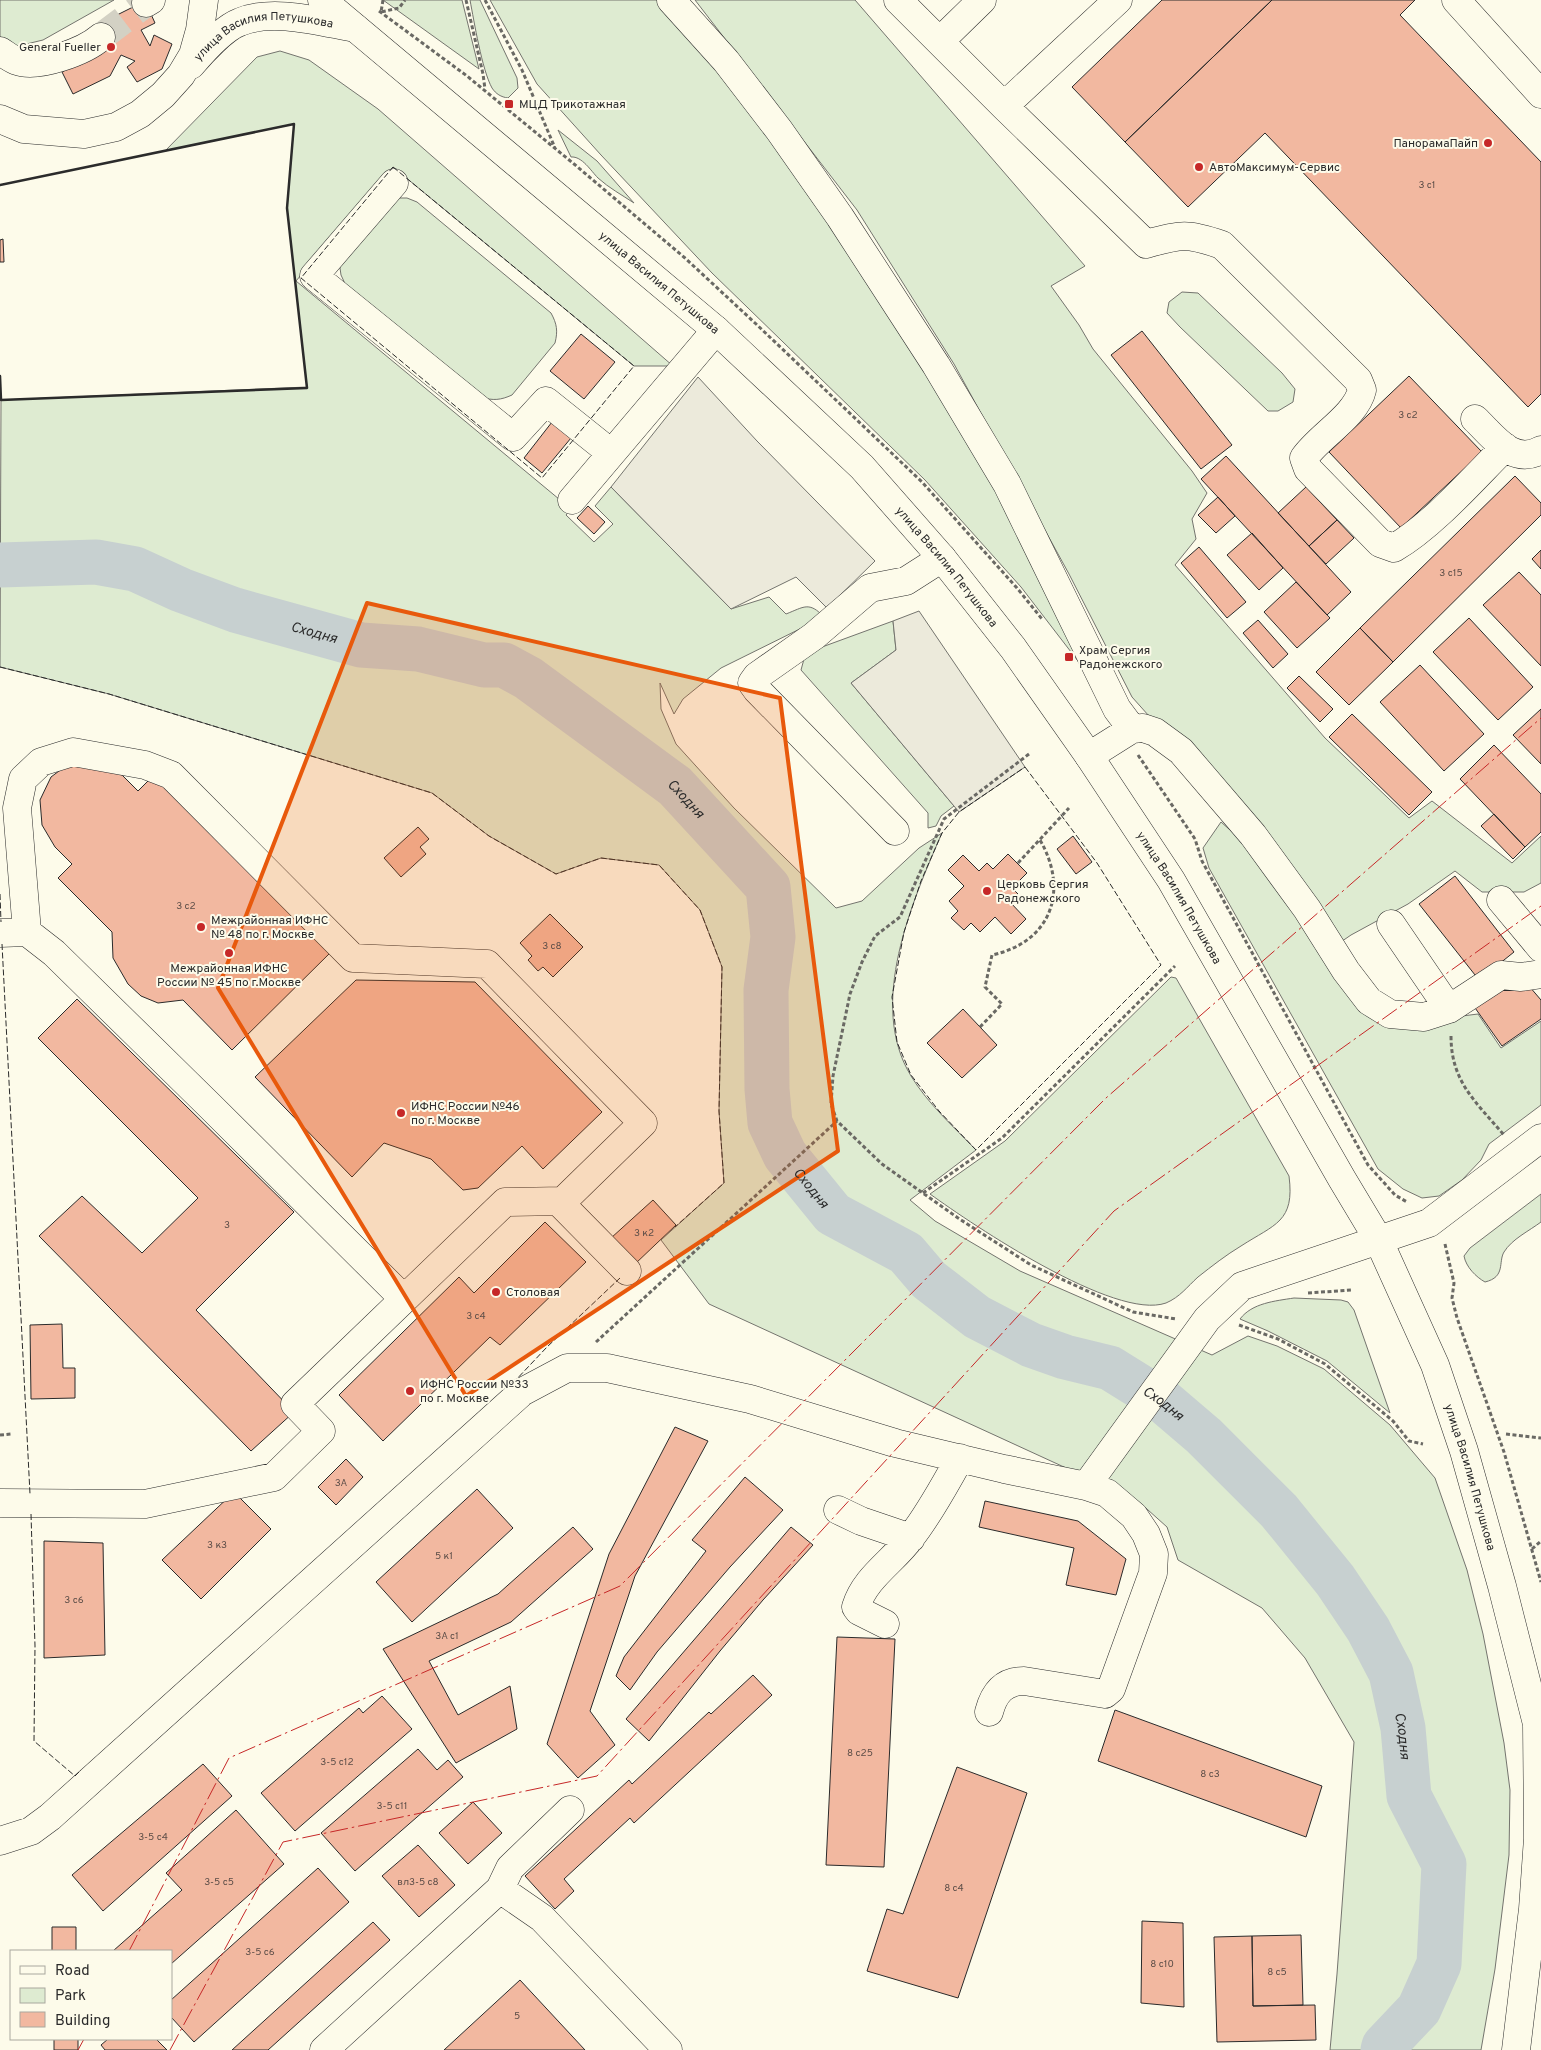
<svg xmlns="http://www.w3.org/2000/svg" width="1541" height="2050" viewBox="0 0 1541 2050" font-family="Overpass,sans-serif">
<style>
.green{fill:#deebd1;stroke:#74746e}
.parking{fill:#eceadb;stroke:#74746e}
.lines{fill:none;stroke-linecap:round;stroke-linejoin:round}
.river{stroke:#c7d0d0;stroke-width:45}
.building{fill:#f2b8a0;stroke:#2b2b2b}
.minor-tunnel{stroke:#d3d1c4;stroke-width:28;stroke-dasharray:28 14;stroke-linecap:butt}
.minor-casing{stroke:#2b2b2b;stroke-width:29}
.major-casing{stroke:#2b2b2b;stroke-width:29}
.path{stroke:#6a6964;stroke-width:3;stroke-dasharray:4 2.5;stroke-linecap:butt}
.minor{stroke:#fdfbea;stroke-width:28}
.major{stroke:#fdfbea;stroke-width:28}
.fence{stroke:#2b2b2b;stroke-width:1;stroke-dasharray:6 2.5;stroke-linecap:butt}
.wall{stroke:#2b2b2b;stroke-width:2.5}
.power{stroke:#c62828;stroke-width:1;stroke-dasharray:18 4 2.5 4;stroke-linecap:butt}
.marked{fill:#e8590c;fill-opacity:0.2;stroke:#e8590c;stroke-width:4;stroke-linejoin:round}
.poi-dot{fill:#c62828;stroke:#fdfbea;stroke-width:2}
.labels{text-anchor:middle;stroke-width:4;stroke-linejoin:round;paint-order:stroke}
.number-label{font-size:10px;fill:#5d4e48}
.street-label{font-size:12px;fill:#2b2b2b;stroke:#fdfbea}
.poi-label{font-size:12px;fill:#2b2b2b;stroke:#fdfbea;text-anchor:start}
.water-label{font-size:14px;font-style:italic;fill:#2b2b2b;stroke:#fdfbea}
</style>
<rect width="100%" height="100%" fill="#fdfbea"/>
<path class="green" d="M0,0H114L43,40L14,47L0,40Z
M383,0H462L479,69Z
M470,0H480L517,78L518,88L508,98C501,97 496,94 492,88C482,70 474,21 470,0Z
M490,0H659L748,107L928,364L1108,700L1021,587L925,480L712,273L601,155L537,84Z
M695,0H855L1085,266L1051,286L1079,325L1093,349L1192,471L1207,493L1192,519L1196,539L1175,565L1325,738L1409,818L1432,801L1512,863L1541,836V883L1524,892H1482L1455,871L1408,904L1351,935L1332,948L1366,1008L1462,1016L1478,1014L1501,1048L1541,1021V1105L1489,1144L1481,1160L1462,1180L1439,1196L1422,1198L1403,1189L1378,1169L1209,868L1203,848L1221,822L1238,837L1149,716L1132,697L1069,574L954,364L857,210Z
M280,51L309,60L378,109L673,366H634L393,167L296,281L571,509L566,515L594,542L613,524L595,506L611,487L731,609L769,597L786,614C804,607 809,601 824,617L721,668L683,699L674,714L660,683L661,709L676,744L734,808L836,908L862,901L919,848L942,833C912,902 867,1004 911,1076C928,1104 954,1127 976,1150L910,1200L935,1221L1020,1271L1212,1355L1248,1336L1277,1346L1324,1369L1390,1425L1435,1478L1467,1570L1483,1634L1504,1743L1510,1790L1509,1855L1495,1969L1481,2050H1330L1337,1974L1354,1742L1305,1658L1262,1608L1178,1560L1167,1527L1138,1501L709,1304L661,1240L724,1183L719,1111L722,967L700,910L659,865L601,858L556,874L489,836L432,793L109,694L0,667L1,400L307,387L287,208L294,124L165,151L257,57Z
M558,130L597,161L634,203C622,195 609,188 598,178C591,171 582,156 571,157Z
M393,198H407L417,202L551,313C557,324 558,331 555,343L512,395C501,400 493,401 481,397L347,288L341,275L339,261Z
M1182,292L1198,293L1282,373L1295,389L1293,402L1278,411H1268L1180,327L1167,313L1169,302Z
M893,621L896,650L851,683L954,806L941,816L936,826L928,828V813L801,670L804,659L822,647Z
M1171,977L1176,978L1289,1176C1295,1222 1275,1224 1241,1246C1226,1255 1212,1266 1198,1277C1187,1287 1180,1297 1166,1303C1115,1321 973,1225 930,1194L1005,1141Z
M1541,1194V1222C1529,1231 1512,1239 1504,1252C1498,1262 1506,1277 1485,1282C1476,1277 1466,1267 1464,1256L1470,1248Z
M1294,1298L1341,1300L1348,1302L1354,1310L1390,1413L1327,1361L1268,1331L1240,1319C1252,1303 1275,1301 1294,1298Z"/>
<path class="parking" d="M698,377L757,441L875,561L827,608L796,577L731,609L611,487Z
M919,611L1025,767L959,812L851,683L896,650L893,621Z"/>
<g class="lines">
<path class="river" id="s1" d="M0,565L96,562L135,569L181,590L235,610L361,645L418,649L484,665H504L528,678L675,786L768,887L773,937L766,990L767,1089L770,1123L785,1155L833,1214L906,1253L929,1280L977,1317L1031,1345L1065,1357L1110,1368L1163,1401L1204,1436L1279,1511L1335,1580L1368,1629L1391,1673L1403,1728L1409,1796L1444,1864L1439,1964L1419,2009L1384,2046L1383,2050"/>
</g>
<path class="building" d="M1162,0H1272L1125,142L1072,87Z
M1272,0H1415L1400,15L1541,162V394L1528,407L1265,133L1188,207L1125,142Z
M145,1L155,23L141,30L150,46L154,35L172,44L162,69L137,82L127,67L135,61L121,55L110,76L73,94L62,72L92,56L111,18Z
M3,239L4,262H0V240Z
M1142,331L1232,445L1201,469L1111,355Z
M581,334L615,362L584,399L550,371Z
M1409,376L1482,452L1401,528L1329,452Z
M552,422L571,438L542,473L524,458Z
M1226,456L1351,592L1327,615L1201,479Z
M1515,476L1541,503V515L1393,662L1360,628Z
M1306,487L1337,520L1309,546L1278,513Z
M1218,497L1235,516L1216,533L1198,515Z
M588,506L605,522L594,534L577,518Z
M1337,520L1354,538L1326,564L1309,546Z
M1252,533L1283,568L1259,590L1227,555Z
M1199,547L1246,602L1227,618L1181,563Z
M1541,550V569L1532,559Z
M1519,572L1541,595V666L1483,605Z
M1296,582L1330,618L1297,648L1264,612Z
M1469,618L1533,687L1498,720L1433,652Z
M1258,620L1288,654L1273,668L1243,633Z
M1360,628L1393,662L1349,705L1316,672Z
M1420,665L1484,734L1444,771L1380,702Z
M1299,676L1333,709L1320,722L1287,688Z
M1541,709V764L1513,735Z
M1352,714L1432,792L1409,815L1329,737Z
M1494,745L1541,794V832L1525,847L1460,779Z
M97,761L122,775L138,791L153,776L333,950L232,1050L183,1000L158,1003L141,996L128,984L113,958L112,932L58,878L72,864L55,847L42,825L40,800L51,777L71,762Z
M1494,814L1525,847L1513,859L1481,826Z
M418,827L429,839L420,847L426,854L401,877L384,858Z
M1073,836L1092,862L1076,874L1057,849Z
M1008,854L1027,873L1012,888L1018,894L1010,902L1026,919L1011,934L995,917L980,932L971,923L964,930L951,918L958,911L949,901L964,886L948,870L963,855L979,871L987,863L993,869Z
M1455,876L1514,952L1479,980L1419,904Z
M550,914L583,947L553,977L543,967L538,971L528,960L532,956L520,943Z
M356,980L475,982L602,1112L543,1169L522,1146L478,1188L463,1190L431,1159L384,1143L352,1177L255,1077Z
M1529,986L1541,1000V1019L1502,1046L1473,1005L1502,990H1517Z
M77,999L294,1212L196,1310L294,1412L251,1451L39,1236L82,1196L142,1253L198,1198L38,1038Z
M963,1009L997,1045L962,1078L927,1043Z
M653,1200L676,1225L635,1264L611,1238Z
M545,1222L586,1262L500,1345L490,1337L383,1441L339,1395L459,1277L474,1293Z
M62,1324L63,1368H75V1398L31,1399L30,1325Z
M675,1427L708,1441L635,1576L590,1711L615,1745L578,1778L547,1744L609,1554Z
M346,1459L363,1477L336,1505L318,1487Z
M745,1477L783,1510L730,1567L657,1652L630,1690L616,1676L624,1657L706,1551L692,1540Z
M477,1489L513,1528L412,1622L376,1582Z
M234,1492L271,1529L201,1599L162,1560Z
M985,1501L1078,1521L1126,1559L1116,1595L1066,1585L1074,1548L979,1527Z
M573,1527L593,1549L511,1622L429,1661L458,1715L510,1686L517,1729L456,1763L383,1649L498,1594Z
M791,1527L813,1545L763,1600L720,1651L649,1741L626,1719Z
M44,1541L103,1543L105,1655L44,1658Z
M837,1637L895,1639L884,1867L826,1865Z
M753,1675L772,1695L634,1823L630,1818L564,1879L574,1891L555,1909L525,1876L629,1780L632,1784L709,1712L711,1714Z
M382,1696L412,1729L295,1831L261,1793L359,1708L363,1713Z
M1115,1710L1322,1786L1306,1837L1098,1761Z
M418,1749L437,1770L448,1760L463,1777L355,1871L321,1833Z
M203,1764L232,1796L103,1911L72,1875Z
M957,1767L1027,1793L958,1998L867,1971L887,1909L903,1914Z
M473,1802L502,1833L468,1864L439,1833Z
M236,1810L284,1864L171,1964V1951H113L182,1890L166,1873Z
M418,1845L455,1885L419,1917L382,1876Z
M318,1868L349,1902L194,2042L171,2017V2000Z
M1142,1921L1183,1923L1184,2007L1141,2003Z
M373,1922L390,1940L268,2050H232Z
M52,1927H76V1951H52Z
M1301,1935L1303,2005L1253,2006L1252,1936Z
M1252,1936L1253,2006L1315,2005L1316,2040L1217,2042L1214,1937Z
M520,1980L585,2050H444Z
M54,2039H78V2050H54Z
M108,2039H156L167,2050H105L101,2045Z"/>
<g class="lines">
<path class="minor-tunnel" d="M101,37L146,3"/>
<g class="minor-casing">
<path id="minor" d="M671,0L726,61L779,130L840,217L936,365L1007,484L1117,709L1132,729L1089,756
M898,0L1004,106L1146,244C1181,234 1188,233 1222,245L1358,380L1362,390C1356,416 1319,436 1304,458L1308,469L1380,543L1394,548C1432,526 1473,479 1505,447
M1456,0L1541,94
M146,3L151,0
M940,41L982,0
M0,51C5,54 11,59 17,61C38,69 85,51 101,37
M1004,106L1118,0
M394,183L314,276L513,437L546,401L611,453
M1475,419C1494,437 1513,466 1541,450
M572,500L716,330
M1132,729L1143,728L1155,732L1181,751L1253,835L1307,909L1346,971L1369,1001L1390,1014L1424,1017L1449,1009L1501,975L1521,977L1541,974
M895,831L757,690L752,683L757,676L814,636L870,588L906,581L942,558
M1501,900L1541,948
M1391,924L1449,1009
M0,933L27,932L54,953L210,1106L404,1299
M558,1201L627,1271
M0,1503L145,1504L274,1477L321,1431L295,1404L505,1202L563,1201L643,1123L487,964L353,958L171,775L145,765L73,752L41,762L23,779L17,808L27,932
M838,1510L861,1521L911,1538
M885,1624L859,1611L856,1607C865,1577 894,1561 911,1537C930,1513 945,1484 960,1458
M989,1712C994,1693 1004,1681 1024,1681L1105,1694L1111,1689L1153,1573L1154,1554L1146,1534L1134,1516L1107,1493L1086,1486
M0,1841L31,1831L50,1817L522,1392L567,1368H607L750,1399L895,1443L1004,1469L1086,1486L1207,1319L1242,1286L1429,1223L1541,1138
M500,1889L542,1918L668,2050
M324,2050L500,1889L510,1868L570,1810"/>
</g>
<g class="major-casing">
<g id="major">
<path id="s2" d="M322,0L716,330L862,467L942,558L1013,648L1089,756L1171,880L1342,1179L1378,1239L1435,1365L1464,1451L1502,1586L1537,1724L1538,1838L1533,1909L1516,2050"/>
<path id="s3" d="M191,65C202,52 224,28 240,22C273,8 321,22 355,28"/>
<path d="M0,119L24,129L84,134L116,127L140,114L163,95L181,75L193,55L200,30L204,0"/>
</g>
</g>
<path class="path" d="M383,0L381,12L399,8L405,0
M466,0L483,74L485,89
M485,0L522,70L555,148
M379,11L467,76L574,164L685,258L755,323L922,482L1017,588L1042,619
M1029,754L944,819L900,917L875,936L862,962L850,994L833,1076L831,1104L837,1121L882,1164L958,1218L1031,1265L1133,1312L1176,1319
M1138,755L1195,839L1202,861L1368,1165L1395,1195L1407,1202
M1018,863L1069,808
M980,1027L1002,1004L985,987L992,955C1052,942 1069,890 1040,840
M1451,1036C1451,1082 1476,1102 1504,1135
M923,1193L1002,1138L1175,966
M1445,1244L1454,1283L1452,1298L1457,1318L1504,1452L1541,1582
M1308,1293L1352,1290
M1239,1325L1278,1339L1325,1364L1393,1421L1409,1441L1423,1444
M596,1342L837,1121
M1506,1434L1541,1438
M0,1435L11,1434
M1532,1549L1541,1541"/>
<use href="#minor" class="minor"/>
<use href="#major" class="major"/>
<path class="fence" d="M393,167L634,366L542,478L301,278Z
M0,667L109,694L432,793L489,836L556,874L601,858L659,865L700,910L722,967L719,1111L724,1183L675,1227
M1025,767L1097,863L1161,965L976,1150L939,1111L911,1075L897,1042L892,997L904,932L921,881L942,833L959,812Z
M0,894L1,922
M2,944L30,1494
M513,1383L547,1347L620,1278
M31,1514L35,1646L34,1741L75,1776L81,1770"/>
<path class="wall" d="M0,185L294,124L287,208L307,388L1,400L0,376"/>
<path class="power" d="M129,1951L229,1758L620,1586L1106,1098L1541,718
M78,2050L84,2039
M170,2050L283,1842L597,1776L1114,1211L1541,906"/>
</g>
<path class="marked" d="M367,603L780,698L838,1151L466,1396L218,988Z"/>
<g class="poi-dot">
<circle cx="111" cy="47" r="5"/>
<rect x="504" y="99" width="10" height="10" rx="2.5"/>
<circle cx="1488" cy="143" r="5"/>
<circle cx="1199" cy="167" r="5"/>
<rect x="1064" y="652" width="10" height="10" rx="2.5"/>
<circle cx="987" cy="891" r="5"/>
<circle cx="201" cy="927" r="5"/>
<circle cx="229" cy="953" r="5"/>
<circle cx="401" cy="1113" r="5"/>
<circle cx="496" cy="1292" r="5"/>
<circle cx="410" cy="1391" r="5"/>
</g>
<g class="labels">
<g class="number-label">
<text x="1427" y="188">3 с1</text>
<text x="1408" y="418">3 с2</text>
<text x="1451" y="576">3 с15</text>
<text x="186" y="909">3 с2</text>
<text x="552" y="949">3 с8</text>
<text x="227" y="1228">3</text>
<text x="644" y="1236">3 к2</text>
<text x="476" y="1319">3 с4</text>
<text x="341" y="1486">3А</text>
<text x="217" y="1548">3 к3</text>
<text x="444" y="1559">5 к1</text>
<text x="74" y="1603">3 с6</text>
<text x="447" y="1639">3A c1</text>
<text x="860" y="1756">8 с25</text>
<text x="337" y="1765">3-5 с12</text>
<text x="1210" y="1777">8 с3</text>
<text x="392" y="1809">3-5 с11</text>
<text x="153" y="1840">3-5 с4</text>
<text x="219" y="1885">3-5 с5</text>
<text x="418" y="1885">вл3-5 с8</text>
<text x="954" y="1891">8 с4</text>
<text x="260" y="1955">3-5 с6</text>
<text x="1162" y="1967">8 с10</text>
<text x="1277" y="1975">8 с5</text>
<text x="517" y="2019">5</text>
</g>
<g class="street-label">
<text dy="4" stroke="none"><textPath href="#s3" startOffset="84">улица Василия Петушкова</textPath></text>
<text dy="4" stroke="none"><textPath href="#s2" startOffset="440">улица Василия Петушкова</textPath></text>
<text dy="4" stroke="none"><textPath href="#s2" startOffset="845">улица Василия Петушкова</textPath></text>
<text dy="4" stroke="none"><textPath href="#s2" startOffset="1250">улица Василия Петушкова</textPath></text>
<text dy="4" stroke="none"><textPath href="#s2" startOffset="1901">улица Василия Петушкова</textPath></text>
</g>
<g class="poi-label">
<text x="101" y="51" text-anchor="end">General Fueller</text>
<text x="519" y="108">МЦД Трикотажная</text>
<text x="1478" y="147" text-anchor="end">ПанорамаПайп</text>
<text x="1209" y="171">АвтоМаксимум-Сервиc</text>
<text x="1079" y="654">Храм Сергия<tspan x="1079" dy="14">Радонежского</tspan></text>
<text x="997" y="888">Церковь Сергия<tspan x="997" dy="14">Радонежского</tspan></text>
<text x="211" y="924">Межрайонная ИФНС<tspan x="211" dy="14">№ 48 по г. Москве</tspan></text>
<text x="229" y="972" text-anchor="middle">Межрайонная ИФНС<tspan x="229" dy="14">России № 45 по г.Москве</tspan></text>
<text x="411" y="1110">ИФНС России №46<tspan x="411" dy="14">по г. Москве</tspan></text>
<text x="506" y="1296">Столовая</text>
<text x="420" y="1388">ИФНС России №33<tspan x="420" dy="14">по г. Москве</tspan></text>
</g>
<g class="water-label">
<text dy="5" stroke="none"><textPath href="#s1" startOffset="326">Сходня</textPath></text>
<text dy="5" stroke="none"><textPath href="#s1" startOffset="746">Сходня</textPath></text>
<text dy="5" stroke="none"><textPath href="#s1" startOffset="1181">Сходня</textPath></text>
<text dy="5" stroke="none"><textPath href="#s1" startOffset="1601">Сходня</textPath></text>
<text dy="5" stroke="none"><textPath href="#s1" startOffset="2021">Сходня</textPath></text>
</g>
</g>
<rect x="10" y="1950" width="162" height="90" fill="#fdfbea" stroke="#a9a89e"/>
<rect x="20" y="1966" width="25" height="8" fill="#fdfbea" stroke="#a9a89e"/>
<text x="55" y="1975" font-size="15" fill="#2b2b2b">Road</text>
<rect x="20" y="1988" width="25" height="15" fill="#deebd1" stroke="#a9a89e"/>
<text x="55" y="2000" font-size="15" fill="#2b2b2b">Park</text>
<rect x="20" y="2012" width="25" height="15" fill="#f2b8a0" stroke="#a9a89e"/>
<text x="55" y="2025" font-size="15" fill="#2b2b2b">Building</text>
</svg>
